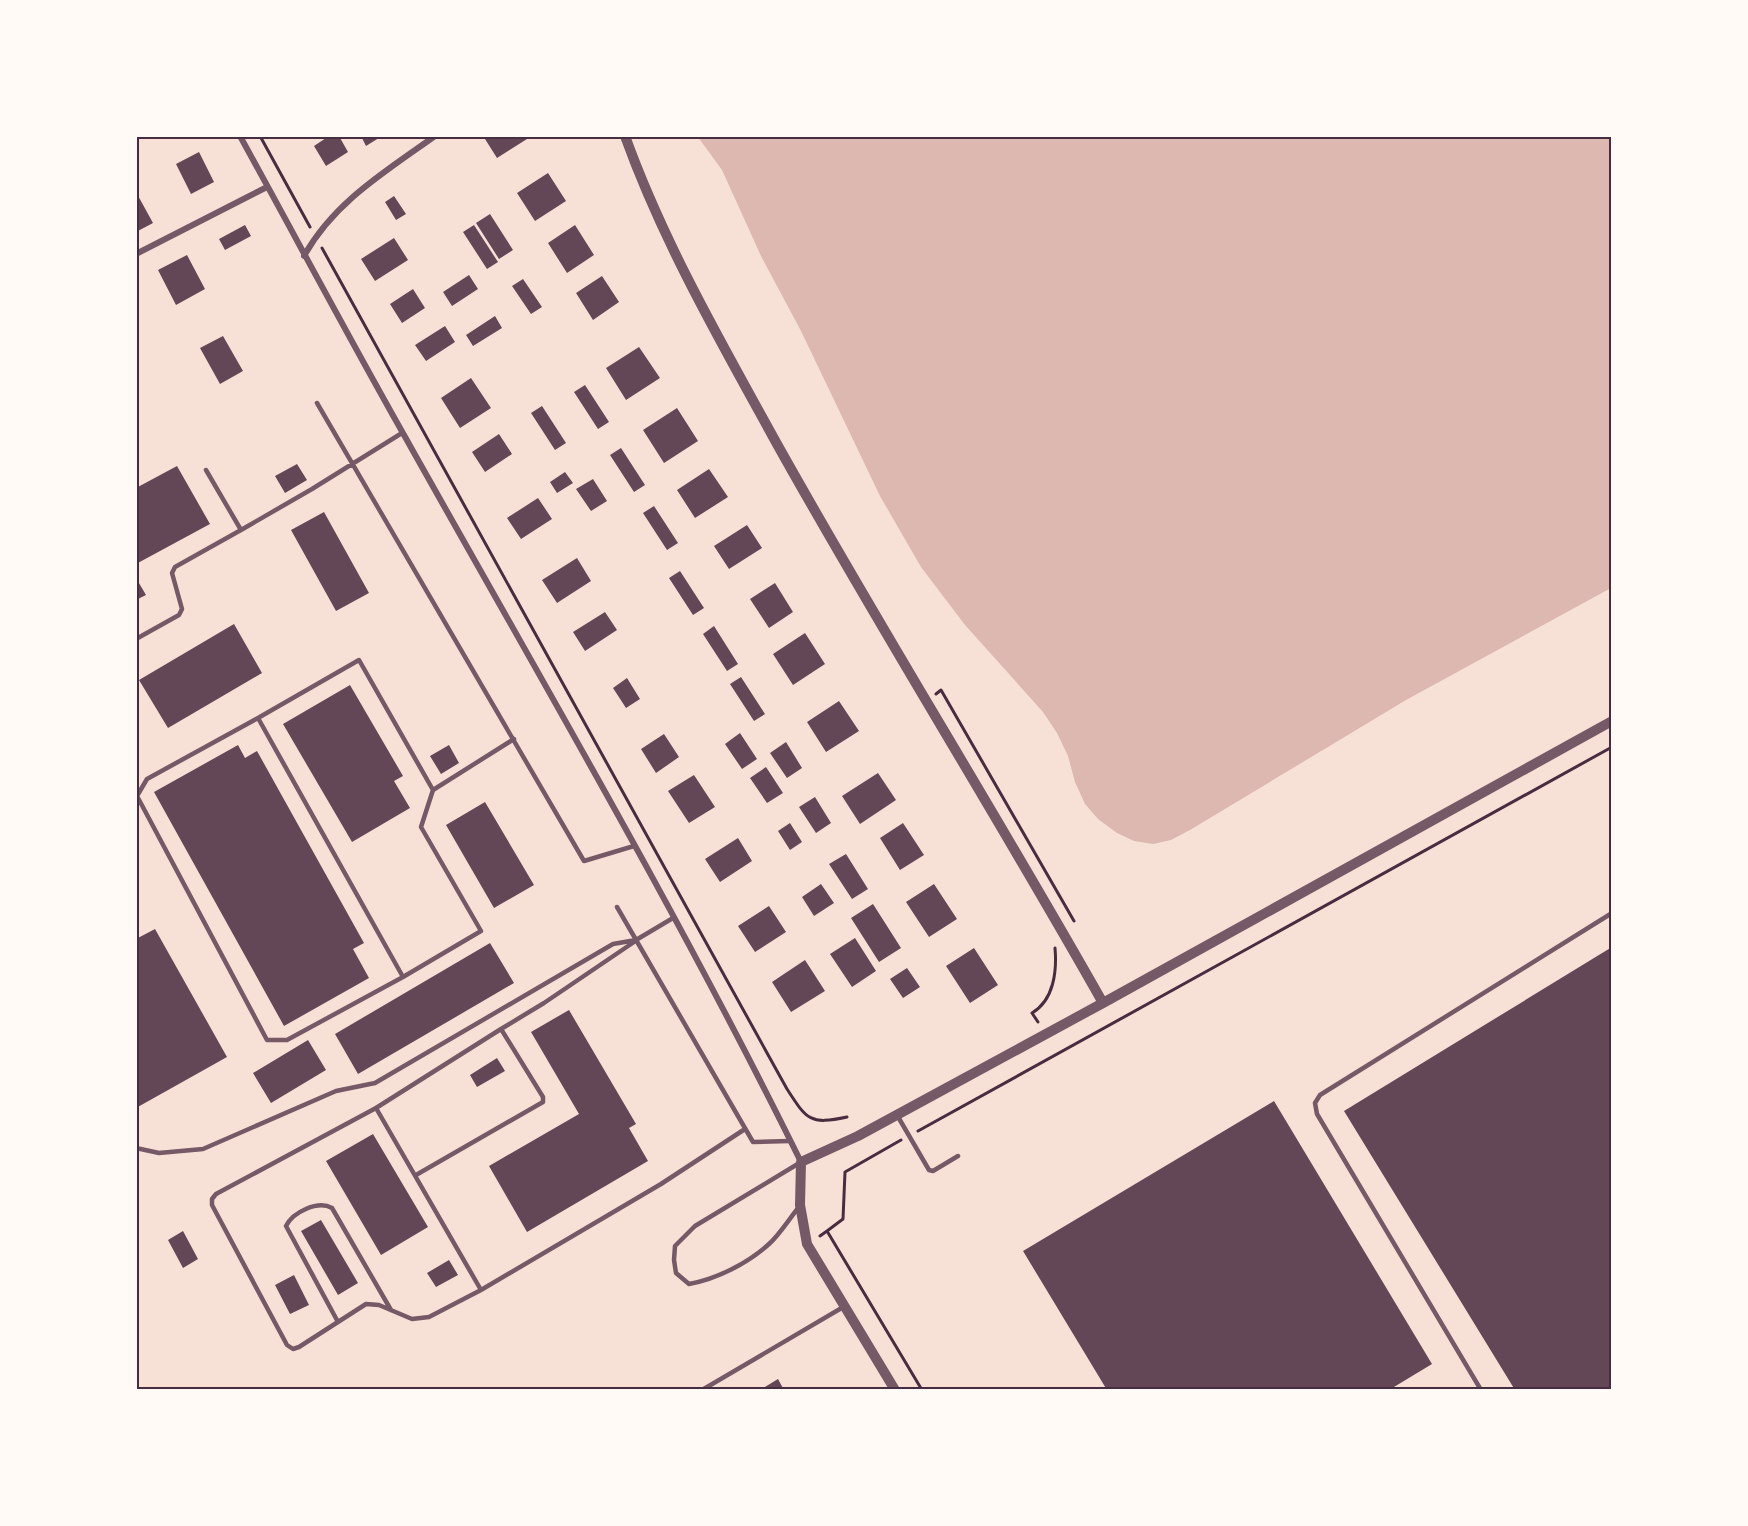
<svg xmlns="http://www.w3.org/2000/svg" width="1748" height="1526" viewBox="0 0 1748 1526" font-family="Ubuntu,sans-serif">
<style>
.water{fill:#dcb8b0}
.building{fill:#644757}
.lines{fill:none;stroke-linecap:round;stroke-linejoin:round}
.path{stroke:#4a2c40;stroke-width:3}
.service{stroke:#755966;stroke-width:4.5}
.minor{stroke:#755966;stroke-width:6}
.tertiary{stroke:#755966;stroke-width:10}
.neatline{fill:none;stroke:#4a2c40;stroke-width:2}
</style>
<rect width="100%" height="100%" fill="#f7e1d7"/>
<path class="water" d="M698,137H1611V588L1406,700L1190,830L1171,840L1153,844L1134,841L1117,833L1098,819L1085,804L1075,782L1068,756L1057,733L1043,712L965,625L921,567L880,496L801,331L761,256L722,170Z"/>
<path class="building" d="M329,136H339L348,152L326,166L314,146Z
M361,136H382L366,146Z
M489,136H526L527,139L497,158L485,139Z
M199,152L214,182L191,194L176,164Z
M548,173L566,201L535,221L517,193Z
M136,192L153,223L136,232Z
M394,196L406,214L396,220L385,202Z
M490,214L513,250L499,259L476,223Z
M245,225L251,236L225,250L219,239Z
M474,225L498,262L487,269L463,232Z
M575,225L594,255L567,273L548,243Z
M394,238L408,260L375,281L361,259Z
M187,255L205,289L176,305L158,270Z
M469,275L478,289L452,306L443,292Z
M602,276L619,302L593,320L576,293Z
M523,279L542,307L531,314L512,286Z
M413,289L425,308L402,323L390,304Z
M495,316L502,328L473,346L466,335Z
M445,326L455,342L426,361L415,345Z
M223,336L243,371L220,384L200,348Z
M639,347L660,378L626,400L606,368Z
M471,378L491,408L460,428L441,398Z
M585,385L609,422L598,429L574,392Z
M542,406L566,443L555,450L531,413Z
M677,408L698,441L664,463L643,430Z
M499,434L512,454L485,472L472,452Z
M621,448L645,485L634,492L610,455Z
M297,464L307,480L285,493L275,476Z
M177,466L210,524L136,564V488Z
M709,469L728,497L695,518L677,490Z
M565,472L573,483L557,493L550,482Z
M593,479L607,501L591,511L576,489Z
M538,498L552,519L521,539L507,518Z
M654,506L678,543L667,550L643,513Z
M324,512L369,593L336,611L291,530Z
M747,525L762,548L729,569L714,546Z
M577,558L591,581L557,603L542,580Z
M680,571L704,608L693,615L669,578Z
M136,578L146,595L136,600Z
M775,583L793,612L769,628L750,599Z
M605,612L617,630L585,651L573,632Z
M234,624L262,673L168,728L139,680Z
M714,626L738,664L727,671L703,634Z
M805,633L825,664L793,685L773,654Z
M741,677L765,714L754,721L730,684Z
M627,678L640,699L626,708L613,688Z
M350,685L403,776L394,781L410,808L352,842L283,724Z
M839,701L859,731L826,752L807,722Z
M740,733L757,759L742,769L725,744Z
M664,734L679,757L656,773L641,749Z
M786,742L802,768L787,778L770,753Z
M238,745L245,758L257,751L364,943L353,949L369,978L284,1026L154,792Z
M449,745L459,763L441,774L430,756Z
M766,767L783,793L767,803L750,778Z
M878,773L896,800L860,824L842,796Z
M694,775L715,807L689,823L668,791Z
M815,797L831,823L816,833L799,807Z
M485,802L534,885L494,908L446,825Z
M790,823L802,842L790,850L778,831Z
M903,823L924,855L900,870L880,838Z
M738,838L752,861L720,882L705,859Z
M846,854L868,889L852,899L829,864Z
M821,884L834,903L814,916L802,897Z
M934,884L957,919L929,937L906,902Z
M873,904L901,948L879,962L851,918Z
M769,906L786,932L755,952L738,926Z
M155,929L227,1057L136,1108V939Z
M855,938L876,971L852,987L830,954Z
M490,943L514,983L358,1074L335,1034Z
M1612,947V1390H1515L1344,1111Z
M974,948L998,985L970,1003L946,966Z
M805,960L825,991L791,1012L772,982Z
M907,968L920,987L903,998L890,979Z
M569,1010L636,1124L629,1128L648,1161L527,1232L489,1166L579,1114L531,1032Z
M308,1040L326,1070L271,1103L253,1073Z
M497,1058L505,1071L477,1087L470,1075Z
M1274,1101L1432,1364L1389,1390H1107L1023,1251Z
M373,1134L428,1227L381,1255L326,1161Z
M321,1220L358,1283L338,1295L301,1231Z
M183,1231L198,1259L183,1268L168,1240Z
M449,1260L458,1275L436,1287L427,1273Z
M294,1275L309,1305L290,1314L275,1285Z
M778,1379L784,1390H760Z"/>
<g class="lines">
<path class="path" d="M260,136L310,227
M322,248L787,1089C807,1120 810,1125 847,1117
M936,694L941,690L1074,921
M1038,1022L1032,1013C1054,1000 1057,971 1055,948
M918,1131L1612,747
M827,1231L843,1219L845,1172L901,1140
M820,1236L827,1231L922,1390"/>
<path class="service" d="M317,403L584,861L634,846
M206,470L241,530L312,489L402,433
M136,639L179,615L182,609L172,573L175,567L241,530
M258,718L147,779L137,796L267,1040H287L403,977
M433,790L421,827L481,931L403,977L258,718L359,660L433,790L514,739
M617,907L753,1142L790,1141
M501,1029L376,1108L216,1194L212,1199V1205L287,1345L293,1349L299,1347L366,1304L379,1305L412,1319L429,1317L481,1290L661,1184L745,1129
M376,1108L481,1290
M897,1115L929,1170L933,1171L958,1156
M136,1148L159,1153L203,1149L336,1091L375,1083L613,944L636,940L673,918
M416,1175L543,1102V1097L501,1029L544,1003L634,942
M799,1207C789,1219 780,1234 769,1244C748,1263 717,1279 689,1284L676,1273L674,1260L675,1246L695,1226L801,1162
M338,1322L286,1226C293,1212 318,1200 332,1208L391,1310
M702,1390L845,1306
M1481,1390L1317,1114L1315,1103L1320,1095L1612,913"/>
<path class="minor" d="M240,136C295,236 348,336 404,435C539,676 679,914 801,1162
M136,254L267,187
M304,256C334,202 386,171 435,136"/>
<path class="tertiary" d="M625,136C664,244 722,344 777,444C882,632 997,815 1103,1003
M895,1390L807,1244L800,1205L801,1162L858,1136L1103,1003L1612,721"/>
</g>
<rect width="1748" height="1526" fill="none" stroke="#fffaf5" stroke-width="276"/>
<rect x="138" y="138" width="1472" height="1250" class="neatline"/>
</svg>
